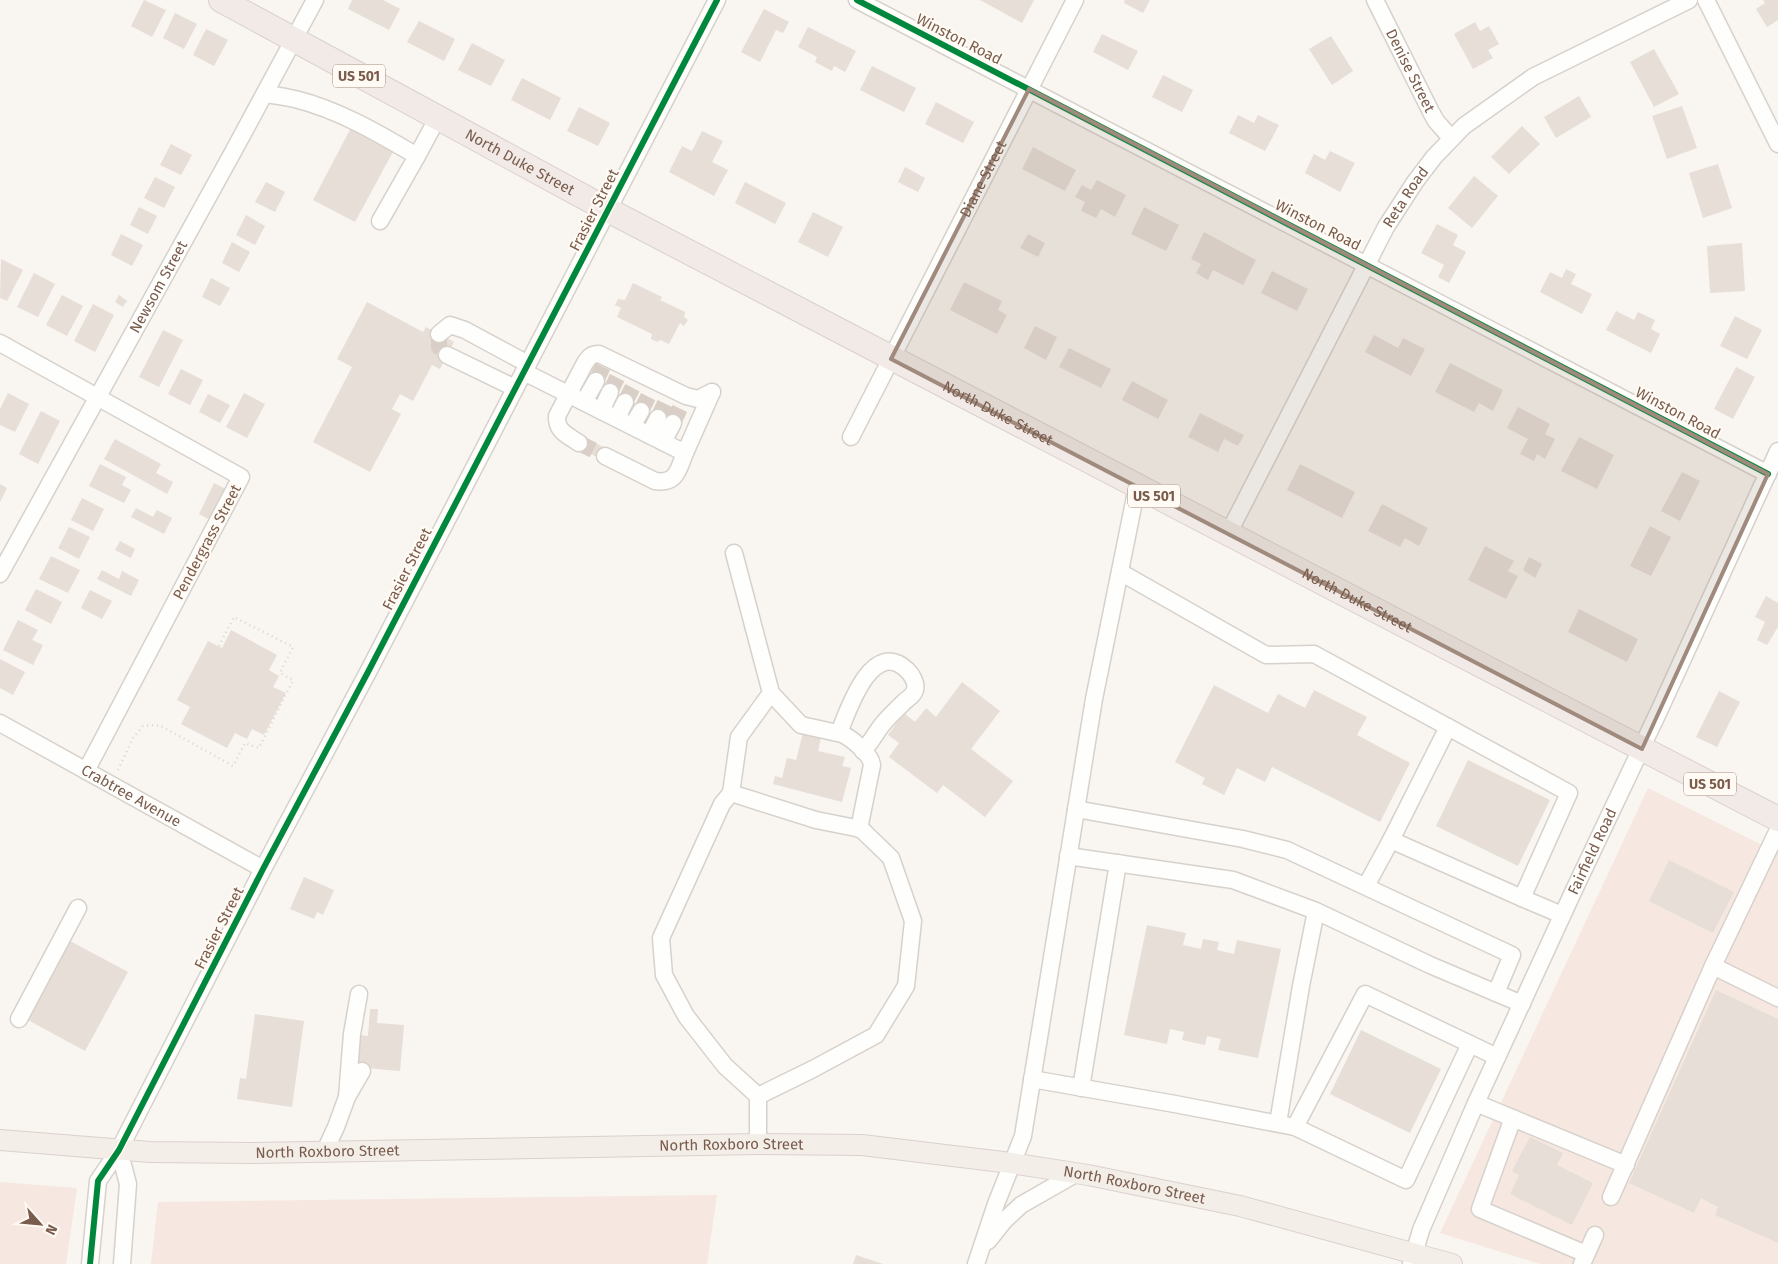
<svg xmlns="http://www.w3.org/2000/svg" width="1778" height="1264" viewBox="0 0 1778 1264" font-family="'Fira Sans',sans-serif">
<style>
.commercial{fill:#f6e8e1}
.building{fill:#e6ded7}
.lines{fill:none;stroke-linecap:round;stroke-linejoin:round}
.minor-tunnel{stroke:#d9cfc7;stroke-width:16;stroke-dasharray:16 8;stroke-linecap:butt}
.minor-casing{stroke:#d7d1cb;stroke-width:19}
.major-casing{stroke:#dad1cc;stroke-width:22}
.highway-casing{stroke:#dad1cc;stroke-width:26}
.path{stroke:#dcd5d0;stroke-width:2.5;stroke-dasharray:1 4;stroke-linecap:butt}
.minor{stroke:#fefefd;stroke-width:16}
.major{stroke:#f3eee8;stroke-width:20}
.highway{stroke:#f2eae7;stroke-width:24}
.cycleway-casing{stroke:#fffaf3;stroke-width:9}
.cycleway{stroke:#00873e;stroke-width:6}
.marked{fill:#9f8a7d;fill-opacity:0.2;stroke:#9f8a7d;stroke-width:4;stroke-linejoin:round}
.labels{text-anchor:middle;stroke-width:4.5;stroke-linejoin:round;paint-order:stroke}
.shield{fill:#fffaf3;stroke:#a28b7f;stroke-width:1}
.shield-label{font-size:14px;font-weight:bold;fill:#7a5c4d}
.street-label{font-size:15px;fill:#7a5c4d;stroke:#fffaf3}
</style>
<rect width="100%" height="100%" fill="#f9f5f0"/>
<path class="commercial" d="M1648,788L1778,853V1264H1540L1440,1233Z
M0,1182L77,1188L66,1264H0Z
M717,1195L707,1264H151L158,1202Z"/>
<path class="building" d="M144,0L166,10L152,37L131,26Z
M352,0H383L400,9L389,30L348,9Z
M980,0H1034L1022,23Z
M1125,0H1150L1143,13L1124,3Z
M1763,0H1778V20L1767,27L1756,9L1765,3Z
M764,9L789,22L783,33L776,30L760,62L741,52Z
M175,13L197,24L184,49L163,38Z
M419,21L455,39L444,61L407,42Z
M1475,22L1480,31L1489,26L1499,44L1488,50L1493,58L1473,69L1454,34Z
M808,27L856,51L845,72L834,66L832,71L815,62L817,57L798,47Z
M206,29L228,40L214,66L193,55Z
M1102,34L1138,51L1128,70L1093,52Z
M1331,36L1353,71L1332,85L1309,49Z
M472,43L505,60L491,86L458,70Z
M1654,49L1679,94L1654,107L1630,62Z
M872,66L916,88L904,112L860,90Z
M1163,75L1193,90L1182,112L1152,97Z
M522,78L561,98L550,120L511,100Z
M1579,96L1591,117L1556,138L1544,117Z
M936,102L974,122L963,143L925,124Z
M1682,106L1697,148L1667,159L1652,116Z
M579,107L610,123L598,146L567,131Z
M1238,115L1254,123L1258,115L1279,125L1265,151L1229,133Z
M352,126L395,148L355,222L313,200Z
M1522,126L1540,144L1509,174L1491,157Z
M702,131L723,141L712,162L728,170L714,196L669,172L682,146L692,151Z
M171,144L192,155L181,175L160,165Z
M1033,147L1076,170L1065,191L1022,169Z
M1330,151L1355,163L1340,192L1305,173L1314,154L1325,160Z
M1718,164L1732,208L1703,218L1689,173Z
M905,167L925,178L918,192L898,182Z
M1474,176L1498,196L1472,228L1448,208Z
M155,177L175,187L164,208L144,198Z
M1097,180L1126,195L1115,217L1101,209L1096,218L1081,211L1085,202L1075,197L1082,185L1091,190Z
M266,182L285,192L275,212L255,202Z
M745,182L786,203L775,224L735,203Z
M139,207L157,216L148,234L130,225Z
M1144,207L1179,225L1166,251L1131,234Z
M813,212L843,227L828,257L798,242Z
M246,215L265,226L255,245L236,235Z
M1437,224L1458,235L1453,245L1466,252L1449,283L1438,277L1444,265L1421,253Z
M1204,232L1256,260L1243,285L1213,270L1208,280L1196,273L1201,264L1191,259Z
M121,234L143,245L132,266L111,255Z
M1028,234L1045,243L1038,257L1020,248Z
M232,242L250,252L239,272L222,263Z
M1742,243L1745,291L1710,293L1707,246Z
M1,259L23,270L7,301L0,298Z
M1566,269L1576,274L1571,284L1592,294L1582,314L1540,292L1550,272L1562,278Z
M1272,271L1308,289L1297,311L1261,293Z
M34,273L55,284L38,317L17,307Z
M211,278L230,288L220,306L202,297Z
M964,282L1002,301L998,310L1007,315L997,334L950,310Z
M633,283L662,297L660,300L685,312L684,317L688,320L684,326L680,323L669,344L660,340L658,342L651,339L652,334L617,317L621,308L615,305L618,299L625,300Z
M62,295L83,306L67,336L46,325Z
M119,295L127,301L123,307L115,302Z
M367,302L423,332L426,327L454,342L440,369L432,365L413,401L400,394L392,409L401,414L370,472L313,442L352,367L337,359Z
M93,304L114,315L95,352L74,341Z
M1616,311L1634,320L1638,312L1655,320L1651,329L1660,334L1651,353L1606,330Z
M1735,316L1762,330L1747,359L1720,346Z
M1035,326L1057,337L1046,360L1024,348Z
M163,330L183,340L159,387L139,377Z
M1374,335L1398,348L1403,338L1425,349L1411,376L1365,352Z
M1069,348L1111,369L1101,388L1059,367Z
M1450,363L1503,390L1493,411L1479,403L1474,412L1435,392Z
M1736,367L1755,377L1733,419L1714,409Z
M181,369L203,380L190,405L168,394Z
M1132,381L1168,400L1158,419L1122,400Z
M8,393L29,404L15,432L0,425V409Z
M244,393L265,404L247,438L226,427Z
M208,394L230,405L220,423L199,412Z
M1518,407L1550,424L1545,434L1555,439L1545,459L1537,454L1534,461L1520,454L1528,439L1507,428Z
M41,411L60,421L38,464L19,454Z
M1200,413L1244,435L1238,446L1224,439L1218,452L1188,437Z
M582,437L608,449L603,460L577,447Z
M1579,437L1614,455L1597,489L1561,471Z
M115,439L161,464L156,473L173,482L167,494L104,459Z
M100,464L126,477L122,485L131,490L124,503L89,486Z
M1300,464L1355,492L1342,518L1287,490Z
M1682,472L1700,481L1680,521L1661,511Z
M214,483L226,489L210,520L199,514Z
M0,484L7,488L0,502Z
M82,498L104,509L93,531L71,520Z
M1382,504L1428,528L1419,546L1405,538L1400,547L1368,531Z
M136,508L153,517L157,510L172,518L164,534L131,517Z
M1650,526L1671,537L1651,576L1630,566Z
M69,527L90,537L79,559L58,548Z
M120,541L135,549L131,558L115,550Z
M1485,546L1514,561L1508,571L1518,576L1506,599L1468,580Z
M51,556L80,570L68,593L39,579Z
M1529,557L1542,564L1535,578L1523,570Z
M102,570L119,579L122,571L139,580L131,596L97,579Z
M36,589L62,602L51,624L25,610Z
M90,590L112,601L102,619L81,608Z
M1766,596L1778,603V627L1767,645L1757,640L1765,622L1755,617Z
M1579,609L1638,639L1627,662L1568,632Z
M18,620L38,630L32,640L43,645L33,665L3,650Z
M231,630L277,655L269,670L279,676L273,687L286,693L264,735L252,729L247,739L235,733L227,748L181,724L190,707L177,700L208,641L222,648Z
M0,659L25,672L13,695L0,688Z
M962,682L1000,711L971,749L1013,781L985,817L943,785L937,793L889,757L899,743L888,735L904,713L915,722L926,708L936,717Z
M1214,685L1268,713L1278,694L1305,708L1314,690L1367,717L1357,735L1410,763L1380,822L1272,767L1265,782L1237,768L1224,795L1202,784L1205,778L1175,762Z
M1719,691L1740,702L1717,747L1696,737Z
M803,733L821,738L818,751L845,757L842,766L851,768L842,802L773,784L775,776L782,778L787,758L796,760Z
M1468,760L1550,800L1518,866L1436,826Z
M1669,860L1734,892L1713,933L1649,901Z
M304,877L334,890L323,915L317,912L314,919L290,909Z
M1147,925L1186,933L1183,945L1201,949L1203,939L1219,942L1217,950L1234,954L1237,940L1281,949L1258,1058L1218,1050L1221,1039L1207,1036L1205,1045L1182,1040L1184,1032L1170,1029L1167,1044L1124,1035Z
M70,941L128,972L85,1051L28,1020L56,967L44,960L61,957Z
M1716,990L1778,1019V1243L1715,1215L1718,1207L1701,1198L1694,1213L1629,1183Z
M370,1009H378L377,1023L404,1025L400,1071L355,1067L358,1035L368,1036Z
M255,1014L304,1021L292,1107L237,1099L240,1078L246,1079Z
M1361,1030L1441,1069L1410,1133L1330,1094Z
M1530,1137L1563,1153L1557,1165L1593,1183L1572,1225L1510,1194L1519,1175L1512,1171Z
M856,1255L883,1264H853Z"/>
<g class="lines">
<path class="minor-tunnel" d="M439,334V347L447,355
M596,381L604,364
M610,392L620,372
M625,402L636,381
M641,411L652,389
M658,418L668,397
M673,423L682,404
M579,443L605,456"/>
<g class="minor-casing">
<g id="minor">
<path d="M857,0L1768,474"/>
<path id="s1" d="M1375,0L1431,112L1436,121L1451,138"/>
<path d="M1706,0L1778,144"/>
<path d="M265,94C275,95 285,97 295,99C339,110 378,133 417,156L437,119"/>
<path d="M380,221L417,156"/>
<path d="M439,334L450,325L465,330L528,364"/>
<path d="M0,343L241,477L86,771"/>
<path d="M447,355L515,388"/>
<path d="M524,372L685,453L712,392"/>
<path d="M584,402L596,381"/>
<path d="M601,411L610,392"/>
<path d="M617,418L625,402"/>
<path d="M632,426L641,411"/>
<path d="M649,435L658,418"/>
<path id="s2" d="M851,437L1075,0"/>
<path d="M663,442L673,423"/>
<path d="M579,443C567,435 556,431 557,416L585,363C589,357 591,354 599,354L686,396L698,399L712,392"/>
<path d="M605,456L655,481C677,484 678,470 685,453"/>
<path id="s3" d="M1228,534L1386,227L1415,182L1434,157L1464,126L1533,77L1689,0"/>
<path d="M1120,572L1266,655L1314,654L1569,793L1522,898L1562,915"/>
<path id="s4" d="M0,574L233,152L315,0"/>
<path d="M771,693L801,725L842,734C851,738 871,754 872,765L859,829"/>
<path id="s5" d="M0,723L263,869"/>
<path d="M839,733C848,710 872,637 907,670C912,675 917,683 915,690C913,697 906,699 902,704C894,712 885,720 879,729C874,737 869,744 863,751"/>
<path d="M731,793L739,737L771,693L734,553"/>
<path d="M1076,809L1243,839L1287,850L1512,955L1496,993"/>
<path d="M1391,840L1448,727"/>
<path d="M1068,856L1233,880L1316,911L1430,965L1522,1004"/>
<path d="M1366,886L1391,840L1522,898"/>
<path d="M1713,966L1778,830"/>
<path d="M19,1019L78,908"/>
<path d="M1032,1079L1175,1104L1295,1127L1406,1180L1470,1044L1497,1057"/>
<path d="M1081,1088L1118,863"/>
<path d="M758,1096L813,1069L876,1035L906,986L913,921L891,858L861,829L816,820L731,793L722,804L661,938L664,975L686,1016L725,1066L758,1096V1144"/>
<path d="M347,1097L352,1034L359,994"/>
<path d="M1476,1103L1626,1165"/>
<path d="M1513,1118L1480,1209L1586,1254"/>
<path d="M1278,1123L1301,986L1316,911"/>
<path d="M1295,1127L1365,994L1470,1044"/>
<path d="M119,1150L128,1184L122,1264"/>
<path d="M324,1153L336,1127L347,1097L362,1071"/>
<path d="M1611,1197L1713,966L1778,998"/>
<path d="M988,1241L1004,1221L1021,1205L1077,1173"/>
<path d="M90,1264L98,1181L119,1150L263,869L368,672L717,0"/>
<path d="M976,1264L996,1204L1023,1136L1094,699L1137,487"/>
<path id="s6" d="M1411,1264L1421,1230L1476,1103L1574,890L1659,711L1778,451"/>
<path d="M1582,1264L1595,1235"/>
</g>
</g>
<g class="major-casing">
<g id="major">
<path id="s7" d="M0,1140L150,1152L250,1153L758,1144L862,1145L1011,1163L1088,1175L1240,1206L1452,1264"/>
</g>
</g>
<g class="highway-casing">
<g id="highway">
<path id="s8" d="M221,0L608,210L1546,699L1778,819"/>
</g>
</g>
<path class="path" d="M118,770L133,738L143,726L154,725L161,726L233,766L245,743L259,748L293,680L280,673L293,647L234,617L219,646"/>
<use href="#minor" class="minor"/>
<use href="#major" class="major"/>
<use href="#highway" class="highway"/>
<g class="cycleway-casing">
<path id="cycleway" d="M857,0L1768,474
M90,1264L98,1181L119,1150L263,869L368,672L717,0"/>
</g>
<use href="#cycleway" class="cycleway"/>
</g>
<path class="marked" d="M1029,89L1768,474L1642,749L891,359Z"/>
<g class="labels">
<g class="shield">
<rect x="333" y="64.5" width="52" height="23" rx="4"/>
<rect x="1128" y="484.5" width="52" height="23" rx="4"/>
<rect x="1684" y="772.5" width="52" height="23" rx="4"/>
</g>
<g class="shield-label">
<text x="359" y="81">US 501</text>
<text x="1154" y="501">US 501</text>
<text x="1710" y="789">US 501</text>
</g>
<g class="street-label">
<text transform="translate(959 39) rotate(27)" y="5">Winston Road</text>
<text dy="5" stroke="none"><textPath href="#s1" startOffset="79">Denise Street</textPath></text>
<text dy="5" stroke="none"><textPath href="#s8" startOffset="340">North Duke Street</textPath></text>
<text dy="5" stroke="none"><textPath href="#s2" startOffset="290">Diane Street</textPath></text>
<text dy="5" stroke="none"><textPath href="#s3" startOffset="381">Reta Road</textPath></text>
<text transform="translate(594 210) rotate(-63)" y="5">Frasier Street</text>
<text transform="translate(1318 225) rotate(27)" y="5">Winston Road</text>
<text dy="5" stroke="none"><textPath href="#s4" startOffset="328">Newsom Street</textPath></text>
<text transform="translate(1678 413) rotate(28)" y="5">Winston Road</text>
<text dy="5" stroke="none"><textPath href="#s8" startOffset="880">North Duke Street</textPath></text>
<text transform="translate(207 542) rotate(-62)" y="5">Pendergrass Street</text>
<text transform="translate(407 569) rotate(-63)" y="5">Frasier Street</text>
<text dy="5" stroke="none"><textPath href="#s8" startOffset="1285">North Duke Street</textPath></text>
<text dy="5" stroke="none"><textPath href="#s5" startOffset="150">Crabtree Avenue</textPath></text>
<text dy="5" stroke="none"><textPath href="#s6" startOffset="451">Fairfield Road</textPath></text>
<text transform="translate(219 928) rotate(-63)" y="5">Frasier Street</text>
<text dy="5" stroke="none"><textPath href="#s7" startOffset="732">North Roxboro Street</textPath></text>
<text dy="5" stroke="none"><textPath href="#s7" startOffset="328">North Roxboro Street</textPath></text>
<text dy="5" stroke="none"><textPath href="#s7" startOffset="1138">North Roxboro Street</textPath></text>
</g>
</g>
<g transform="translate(40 1224) rotate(117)" stroke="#fffaf3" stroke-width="4" paint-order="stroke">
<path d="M0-4L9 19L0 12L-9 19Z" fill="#7a5c4d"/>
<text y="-8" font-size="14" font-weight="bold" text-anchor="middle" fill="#7a5c4d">N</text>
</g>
</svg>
